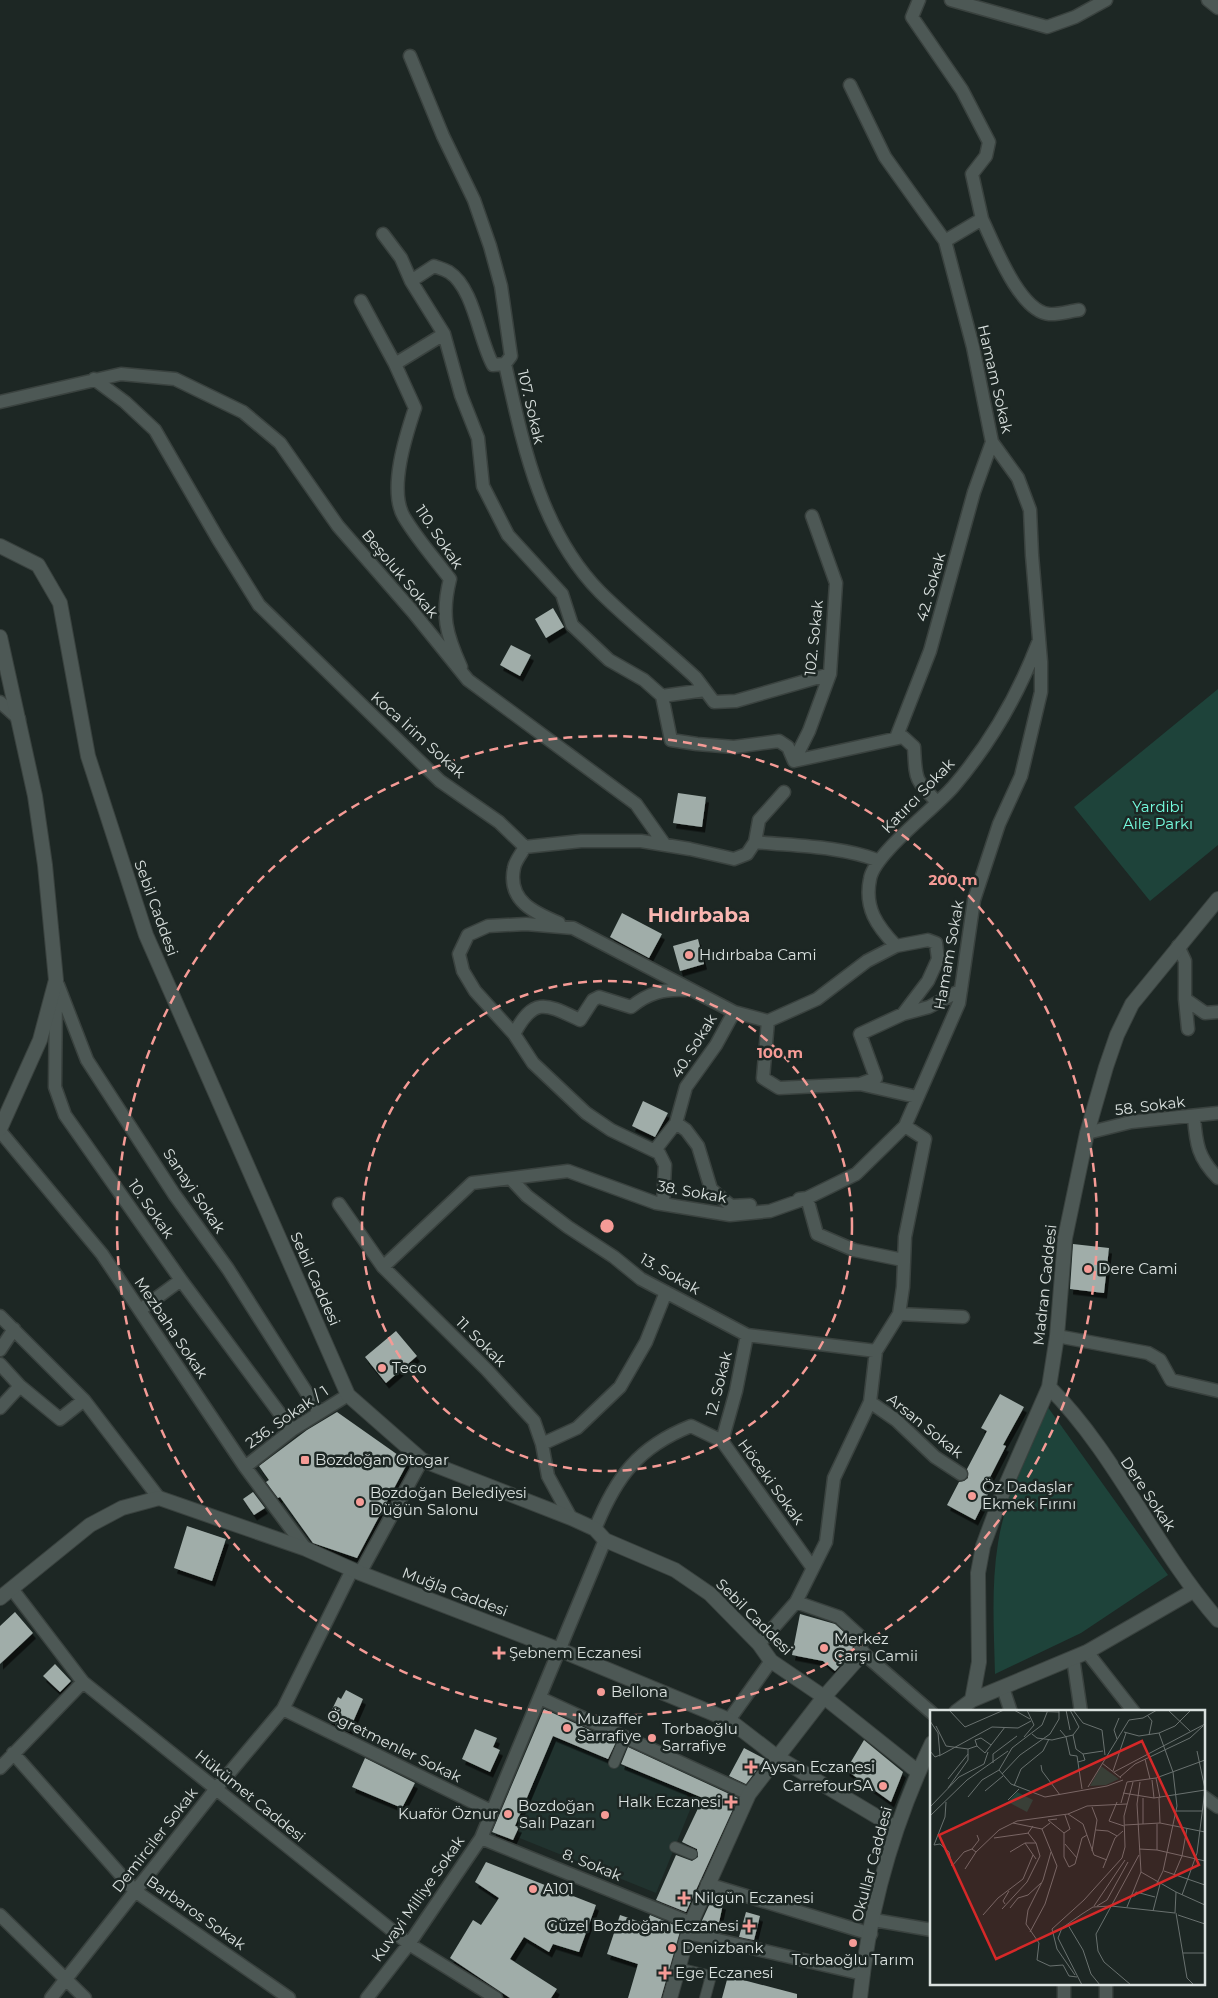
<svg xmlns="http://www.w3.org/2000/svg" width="1218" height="1998" viewBox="0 0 1218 1998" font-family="Montserrat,sans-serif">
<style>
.built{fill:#21332f}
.green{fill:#1e433a}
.building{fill:#a0ada9;filter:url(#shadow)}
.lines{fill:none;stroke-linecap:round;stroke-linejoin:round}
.pedestrian-casing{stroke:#3a423f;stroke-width:12}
.minor-casing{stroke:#3a423f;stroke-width:15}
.tertiary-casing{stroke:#3a423f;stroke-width:16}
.secondary-casing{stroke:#3a423f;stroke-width:16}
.pedestrian{stroke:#4d5855;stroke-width:10}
.minor{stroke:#4d5855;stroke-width:12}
.tertiary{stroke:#4d5855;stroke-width:14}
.secondary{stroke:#4d5855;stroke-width:14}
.ring{fill:none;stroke:#f59b96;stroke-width:2.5;stroke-dasharray:9 6}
.poi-dot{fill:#f59b96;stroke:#1d2724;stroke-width:2}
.labels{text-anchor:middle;stroke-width:5;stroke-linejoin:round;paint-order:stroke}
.street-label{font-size:15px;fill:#dae1df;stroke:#1d2724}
.park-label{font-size:15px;fill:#75fee0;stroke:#1d2724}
.poi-label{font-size:15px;fill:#dae1df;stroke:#1d2724;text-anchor:start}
.district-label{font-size:20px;font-weight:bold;fill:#fab6b1;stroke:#1d2724}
.inset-road{fill:none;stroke:#69716f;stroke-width:1}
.view{fill:#d62828;fill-opacity:0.15;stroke:#d62828;stroke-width:2.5}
.inset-edge{fill:none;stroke:#dae1df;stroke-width:2.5}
.centre{fill:#f59b96;stroke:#1d2724;stroke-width:2.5}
.ring-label{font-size:15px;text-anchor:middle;font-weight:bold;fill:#f59b96;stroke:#1d2724;stroke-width:5;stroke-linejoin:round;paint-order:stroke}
</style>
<defs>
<filter id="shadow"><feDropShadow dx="3" dy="5.5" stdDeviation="0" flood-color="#0009"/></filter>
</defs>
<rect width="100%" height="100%" fill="#1d2724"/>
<path class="built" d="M553,1738L688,1793L685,1802L692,1805L656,1893L517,1837L521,1827L517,1825Z"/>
<path class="green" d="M1218,689V845L1150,901L1074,807Z
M1047,1406L1168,1575L1081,1633L995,1674C994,1632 991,1586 998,1543C1005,1498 1028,1448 1047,1406Z"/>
<path class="building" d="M553,608L564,627L546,638L535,619Z
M511,645L531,655L520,676L500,665Z
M678,793L706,797L702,827L673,823Z
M622,913L662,934L649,958L610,937Z
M698,939L704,964L680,971L673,946Z
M643,1101L668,1113L655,1137L632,1126Z
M1073,1244L1109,1248L1104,1293L1070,1289Z
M396,1331L417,1356L386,1383L365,1357Z
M1000,1394L1024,1407L1003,1445L1006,1446L984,1489L989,1492L975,1520L947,1505L959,1482L964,1481L968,1478L967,1469L987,1431L981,1428Z
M337,1412L408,1462L357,1558L313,1543L280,1497L278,1498L266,1482L269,1480L259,1466L307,1430Z
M253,1492L265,1508L254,1515L243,1499Z
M187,1526L226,1539L212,1581L174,1568Z
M15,1612L33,1633L0,1664V1626Z
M800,1614L835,1624L854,1641L853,1651L835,1671L823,1661L792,1655Z
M55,1664L71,1681L60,1692L43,1676Z
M346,1690L363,1699L349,1731L327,1720L338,1697L341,1699Z
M544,1709L616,1742L608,1759L553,1736L515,1826L519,1827L513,1840L492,1832Z
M475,1729L497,1738L493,1747L500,1750L490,1772L462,1759Z
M864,1740L903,1772L891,1802L846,1770Z
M628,1747L738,1798L686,1912L656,1900L676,1855L692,1861L698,1857L697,1849L682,1842L703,1798L621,1764Z
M744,1748L765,1759L746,1784L729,1776Z
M365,1758L415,1783L402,1808L352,1787Z
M486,1862L596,1905L579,1952L553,1944L549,1952L524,1937L510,1959L557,1989L551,1998H510L450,1958L473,1920L481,1925L499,1898L475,1882Z
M711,1901L723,1904L717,1932L699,1927Z
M746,1912L760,1916L754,1940L739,1937Z
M620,1915L646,1924L650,1915L681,1928L661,1998H628L638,1964L607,1954Z
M728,1976L797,1994V1998H722Z"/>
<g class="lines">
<g class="pedestrian-casing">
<path id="pedestrian" d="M614,1763L625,1737
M675,1847L692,1854
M678,1968L711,1976L705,1998"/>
</g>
<g class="minor-casing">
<path id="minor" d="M919,0L912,17L962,90L989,142L986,156L972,174L982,219L945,241
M951,0L1047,27L1075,17L1106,0
M1208,0L1218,8
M410,56L443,136L474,200L490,246L501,286L511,356L505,364C523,444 540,531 600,592C630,622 665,649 696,678L705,690
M982,219C994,244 1019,311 1049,314C1058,315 1070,311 1079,310
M383,234L401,258L411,281L444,334L461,395L478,438L483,486L508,535L562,594L572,625L609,660L644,680L662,696L671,740L697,744L734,747L779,741L788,747L794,761L903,737L914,747C916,780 914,778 937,802
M411,281L434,266C439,268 444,269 449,272C474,288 479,340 493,365L505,364
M361,301L395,364L415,408C406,435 388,490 404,517C417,539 435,559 450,579C441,615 446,634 461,667
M395,364L444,334
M94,379L125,402L155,430L218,539L259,605L440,781L499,822L525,847L581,841H641L690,849L734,859L747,854L755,842C795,846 839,846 877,860
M0,402L121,374L175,379L243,412L280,443L338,526L413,612L468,680L636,804L665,845
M662,696L705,690L714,702L736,701L830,674
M0,702L19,719
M896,738L930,651L974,492L992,442
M794,761L809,731L830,674L836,583L812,516
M755,842L759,820L784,792
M525,847C522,853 515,861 514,868C507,901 535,913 559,923
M896,946C877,926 864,908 870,879C874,854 934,809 953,787C990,744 1018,695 1038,643
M1178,946L1185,961V999L1188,1029
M58,985L87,1060L174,1194L228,1269L319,1412
M56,995L55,1087L65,1115L181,1280L292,1430
M1185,999L1205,1013L1218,1012
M768,1021L763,1078L779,1088L860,1084L917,1097
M514,1034C534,996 546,1004 580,1020L593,1000L599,997L631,1007C648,993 664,989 685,990
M860,1084L876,1078L860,1034L903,1014L929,1007L961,990
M1194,1117C1196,1144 1198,1158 1218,1178
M676,1123L686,1130L698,1146L711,1189L731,1206L750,1205
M0,1131L102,1254L245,1467L306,1549
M1087,1133L1131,1122L1218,1113
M655,1150L676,1123L686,1087L716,1045L734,1012
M512,1180L527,1196L568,1227L614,1257L641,1279L747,1335L876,1351
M799,1199L807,1198L817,1234L854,1250L903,1260
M339,1204L383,1267L486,1369L534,1421L542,1444L548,1476L571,1518
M663,1204L665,1165L659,1153L611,1130L586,1113L533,1063L514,1034L475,991L463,971L459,954L468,935L488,926L526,924L573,928L734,1012L768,1021L817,999L867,961L896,946L928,940L936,943L938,959L928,981L903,1014
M383,1267L472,1183L568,1171L656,1203L730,1215L770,1211L807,1198L856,1174L905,1126
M140,1310L181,1280
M899,1314L963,1317
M0,1316L84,1400L159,1498
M1057,1336L1148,1353L1160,1360L1171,1380L1218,1391
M0,1350L14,1329
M0,1364L20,1386L0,1408
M20,1386L60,1419L84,1400
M870,1402L896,1420L935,1457L961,1474
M722,1441L736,1391L747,1335
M542,1444L577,1428L620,1387L646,1342L666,1292
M245,1467L292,1430L348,1395
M595,1529C616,1477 638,1447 691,1426L722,1441L812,1567
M360,1573L422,1460
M12,1589L83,1682L409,1944L496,1998
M796,1602L839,1617L863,1639L860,1648L863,1653L932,1713
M759,1644L796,1602L826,1542L834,1478L870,1402L876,1351L899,1314L903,1287L905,1237L925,1139L905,1126L959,1003L974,900L999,824L1021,776L1041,692V662L1032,555L1030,510L1018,478L992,442L973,347L945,241L885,157L850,85
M1087,1652L1134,1712
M1073,1658L1081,1712
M1003,1688L1011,1712
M540,1698L749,1794
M283,1709L491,1811
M729,1720L771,1661
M13,1753L135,1891L289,1998
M0,1768L83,1682
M1204,1797L1218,1807
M481,1838L691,1923
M707,1884L871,1934
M0,1915L85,1998
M874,1920L932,1930
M688,1933L863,1974
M1064,1984V1998
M1106,1984V1998
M51,1998L215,1790L283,1709L352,1570
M367,1998L409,1944L481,1838L605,1540"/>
</g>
<g class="tertiary-casing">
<path id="tertiary" d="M0,546L38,565L60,603L88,756L146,935L348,1395L422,1460L571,1518L595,1529L605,1540L675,1570L710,1594L759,1644L771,1661L824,1697L918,1772
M1049,1387C1116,1454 1155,1548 1218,1620
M0,1598L90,1525L122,1508L159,1498L306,1549L360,1573L560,1650L729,1720L777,1757L896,1828
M972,1700L979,1662L978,1573L983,1546L1003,1492L1049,1387L1057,1336L1065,1238L1087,1133L1106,1067L1117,1035L1132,1004L1218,899
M956,1712L972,1700L1087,1652L1193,1591
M670,1998L691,1923L749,1794L824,1697L863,1653
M860,1998C869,1910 894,1822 932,1743"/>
</g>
<g class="secondary-casing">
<path id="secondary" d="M0,637L35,796L45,865L56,980L40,1040L0,1129"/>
</g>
<use href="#pedestrian" class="pedestrian"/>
<use href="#minor" class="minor"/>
<use href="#tertiary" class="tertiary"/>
<use href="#secondary" class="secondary"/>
</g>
<g class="ring">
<circle cx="607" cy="1226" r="245"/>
<circle cx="607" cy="1226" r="490"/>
</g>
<g class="poi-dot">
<circle cx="689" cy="955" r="5"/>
<circle cx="1088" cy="1269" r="5"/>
<circle cx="382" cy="1368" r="5"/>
<rect x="300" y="1455" width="10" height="10" rx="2.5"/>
<circle cx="972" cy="1496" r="5"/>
<circle cx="360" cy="1502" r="5"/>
<circle cx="824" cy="1648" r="5"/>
<path d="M496.5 1645.5h5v5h5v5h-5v5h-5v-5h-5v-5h5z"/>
<circle cx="601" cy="1692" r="5"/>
<circle cx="567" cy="1728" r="5"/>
<circle cx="652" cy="1738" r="5"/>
<path d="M748.5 1759.5h5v5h5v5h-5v5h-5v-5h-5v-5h5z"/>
<circle cx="883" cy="1786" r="5"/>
<path d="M728.5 1794.5h5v5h5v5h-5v5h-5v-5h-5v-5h5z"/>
<circle cx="508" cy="1814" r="5"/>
<circle cx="605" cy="1815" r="5"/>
<circle cx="533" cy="1889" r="5"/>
<path d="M681.5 1890.5h5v5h5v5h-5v5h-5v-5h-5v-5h5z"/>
<path d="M746.5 1918.5h5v5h5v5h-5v5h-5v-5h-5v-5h5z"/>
<circle cx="853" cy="1943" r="5"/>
<circle cx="672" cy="1948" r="5"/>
<path d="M662.5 1965.5h5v5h5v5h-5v5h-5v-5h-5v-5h5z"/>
</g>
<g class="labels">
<g class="street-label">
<text transform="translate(995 379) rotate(77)" y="5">Hamam Sokak</text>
<text transform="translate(531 407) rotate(77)" y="5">107. Sokak</text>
<text transform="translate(439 537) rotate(56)" y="5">110. Sokak</text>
<text transform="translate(400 574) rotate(50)" y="5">Beşoluk Sokak</text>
<text transform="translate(931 587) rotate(-74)" y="5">42. Sokak</text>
<text transform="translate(814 638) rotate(-84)" y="5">102. Sokak</text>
<text transform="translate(418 735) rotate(42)" y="5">Koca İrim Sokak</text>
<text transform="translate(918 796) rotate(-46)" y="5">Katırcı Sokak</text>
<text transform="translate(156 908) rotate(70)" y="5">Sebil Caddesi</text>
<text transform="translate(949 955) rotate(-80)" y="5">Hamam Sokak</text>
<text transform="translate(694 1046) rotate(-58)" y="5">40. Sokak</text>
<text transform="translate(1150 1106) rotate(-7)" y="5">58. Sokak</text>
<text transform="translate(194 1191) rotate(56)" y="5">Sanayi Sokak</text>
<text transform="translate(692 1192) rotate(10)" y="5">38. Sokak</text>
<text transform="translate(151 1209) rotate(55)" y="5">10. Sokak</text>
<text transform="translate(670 1274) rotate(30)" y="5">13. Sokak</text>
<text transform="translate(315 1279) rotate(66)" y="5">Sebil Caddesi</text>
<text transform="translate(1045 1285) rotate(-84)" y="5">Madran Caddesi</text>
<text transform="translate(171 1328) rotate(56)" y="5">Mezbaha Sokak</text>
<text transform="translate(481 1342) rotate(45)" y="5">11. Sokak</text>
<text transform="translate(719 1384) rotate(-76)" y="5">12. Sokak</text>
<text transform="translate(287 1417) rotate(-35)" y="5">236. Sokak / 1</text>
<text transform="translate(925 1426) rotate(39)" y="5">Arsan Sokak</text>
<text transform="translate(771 1482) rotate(54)" y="5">Höceki Sokak</text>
<text transform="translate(1148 1494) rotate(56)" y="5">Dere Sokak</text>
<text transform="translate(455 1592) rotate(21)" y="5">Muğla Caddesi</text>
<text transform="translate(754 1617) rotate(45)" y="5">Sebil Caddesi</text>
<text transform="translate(394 1746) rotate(26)" y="5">Ögretmenler Sokak</text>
<text transform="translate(250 1796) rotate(39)" y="5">Hükümet Caddesi</text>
<text transform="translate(155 1840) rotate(-52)" y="5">Demirciler Sokak</text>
<text transform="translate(872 1864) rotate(-75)" y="5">Okullar Caddesi</text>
<text transform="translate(592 1865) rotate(22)" y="5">8. Sokak</text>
<text transform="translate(418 1899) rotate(-55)" y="5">Kuvayi Milliye Sokak</text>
<text transform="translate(196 1913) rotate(35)" y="5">Barbaros Sokak</text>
</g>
<g class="park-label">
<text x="1158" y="812">Yardibi<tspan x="1158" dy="17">Aile Parkı</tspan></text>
</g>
<g class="poi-label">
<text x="699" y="960">Hıdırbaba Cami</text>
<text x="1098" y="1274">Dere Cami</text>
<text x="392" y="1373">Teco</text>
<text x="315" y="1465">Bozdoğan Otogar</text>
<text x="982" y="1492">Öz Dadaşlar<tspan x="982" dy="17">Ekmek Fırını</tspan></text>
<text x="370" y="1498">Bozdoğan Belediyesi<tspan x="370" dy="17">Düğün Salonu</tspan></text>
<text x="834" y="1644">Merkez<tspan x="834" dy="17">Çarşı Camii</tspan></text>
<text x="509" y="1658">Şebnem Eczanesi</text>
<text x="611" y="1697">Bellona</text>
<text x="577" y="1724">Muzaffer<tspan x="577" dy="17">Sarrafiye</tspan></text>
<text x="662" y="1734">Torbaoğlu<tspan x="662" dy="17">Sarrafiye</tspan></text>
<text x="761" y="1772">Aysan Eczanesi</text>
<text x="873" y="1791" text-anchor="end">CarrefourSA</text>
<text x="721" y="1807" text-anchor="end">Halk Eczanesi</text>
<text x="595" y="1811" text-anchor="end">Bozdoğan<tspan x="595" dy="17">Salı Pazarı</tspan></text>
<text x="498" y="1819" text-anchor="end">Kuaför Öznur</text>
<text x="543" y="1894">A101</text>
<text x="694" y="1903">Nilgün Eczanesi</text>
<text x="739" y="1931" text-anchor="end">Güzel Bozdoğan Eczanesi</text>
<text x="682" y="1953">Denizbank</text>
<text x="853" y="1965" text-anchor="middle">Torbaoğlu Tarım</text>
<text x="675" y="1978">Ege Eczanesi</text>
</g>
<g class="district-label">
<text x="699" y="922">Hıdırbaba</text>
</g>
</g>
<g transform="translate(930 1710)">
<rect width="275" height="275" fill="#1d2724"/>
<path d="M171,56L189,69L176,75L160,76ZM87,82L103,90L97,102L78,92Z" fill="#1e433a"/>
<path class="inset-road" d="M19,0L35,17L74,0M84,0L100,9M136,0L140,20M143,0L153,13L172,20L175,45M238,0L260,21M99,1L129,2M218,6L222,11L219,25M199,10L213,8L227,0M0,11L8,23L10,45L5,47L0,41M6,16L16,36L38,39M130,20L136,27L140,45L147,46L152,79M194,22L209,26L229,23L245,16L261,0M102,24L107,28L122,30L143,25L149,17L140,0M143,25L146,39L153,44M94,27L104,15L97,0M187,29L184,20L189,8M47,36L45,30L51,28L61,35M267,41L275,79M9,46L62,17L88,18L101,11M215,49L220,69M148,52L155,50L153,44L173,41M63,53V44L87,26M172,53L191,68M111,55L112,61L130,85M69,60L81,74L115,87L177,76L193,70M183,61L196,23M184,62L275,14M72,64L90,45L120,24L129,9V0M190,67L205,54L260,28L273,16M226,68L230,88M18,69L38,44M222,70L224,88M197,72L226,68L275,50M210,72L207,94L211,162L246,182M84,76L91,59L113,41L119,29M158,77L199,10M18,78L38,50V39L47,36L55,43L75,17M55,81L73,66M193,83L224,88L275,80M38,87L52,70L69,60L82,38L112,15L118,0M213,88V114M229,88L230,113M78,90L89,79M16,92L15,107L4,135L10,134L19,142L22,156L34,142L42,139L46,142M187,92L179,111L194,116M191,93L197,72M0,97L29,67L54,54L58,42M246,101H272M138,104L153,114L164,145L177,150M0,106L37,70L78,41M127,109L118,110L134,123V147L139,157L145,154L152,128L157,125M83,113L112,119L120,113M195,115L230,113L275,122M166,120L178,121L187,126M134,123L140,119L135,105M64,128L99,123M95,133L106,149M135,134L147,148M42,139L49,130L47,125M209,139L227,140L275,151M227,140V114M162,141L167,110L162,97M80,142L95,133H106M121,142L113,170L98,200L96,214L109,233L107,250L120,256L133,255L139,266L147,267M173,158L185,128L193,121M35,159L46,142L69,120L87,111L138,104L157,96L197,94M234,161L275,175M244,165L252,146L257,118M227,173L233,161L247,96L243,62L229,23M201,185L205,186L206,182L225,187M252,185L267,143L275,80M75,194L73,191L79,181M164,196L195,150M167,196L177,190L198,152M197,197L211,162M80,198L88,188L98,185L111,173M72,199L97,172L110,146L106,133L98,123L103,116M223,201L230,174M246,203L257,268L264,275M53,205L68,188L93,169L103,145M248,205L275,214M138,215L153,240L161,264L170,275M100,222L115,194L127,156L112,119M253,243H275M145,265L127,239L122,219L154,190L192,148L195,137L194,106L203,72M152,275L128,228L132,218L152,204L163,197L181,196L245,203L246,182L275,195M201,275L174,252L168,241L166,224L209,145"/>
<path class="view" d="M212,31L269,155L66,249L9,125Z"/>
<rect width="275" height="275" class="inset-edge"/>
</g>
<circle cx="607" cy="1226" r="8" class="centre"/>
<g class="ring-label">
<text x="953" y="885">200 m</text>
<text x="780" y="1058">100 m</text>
</g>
</svg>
